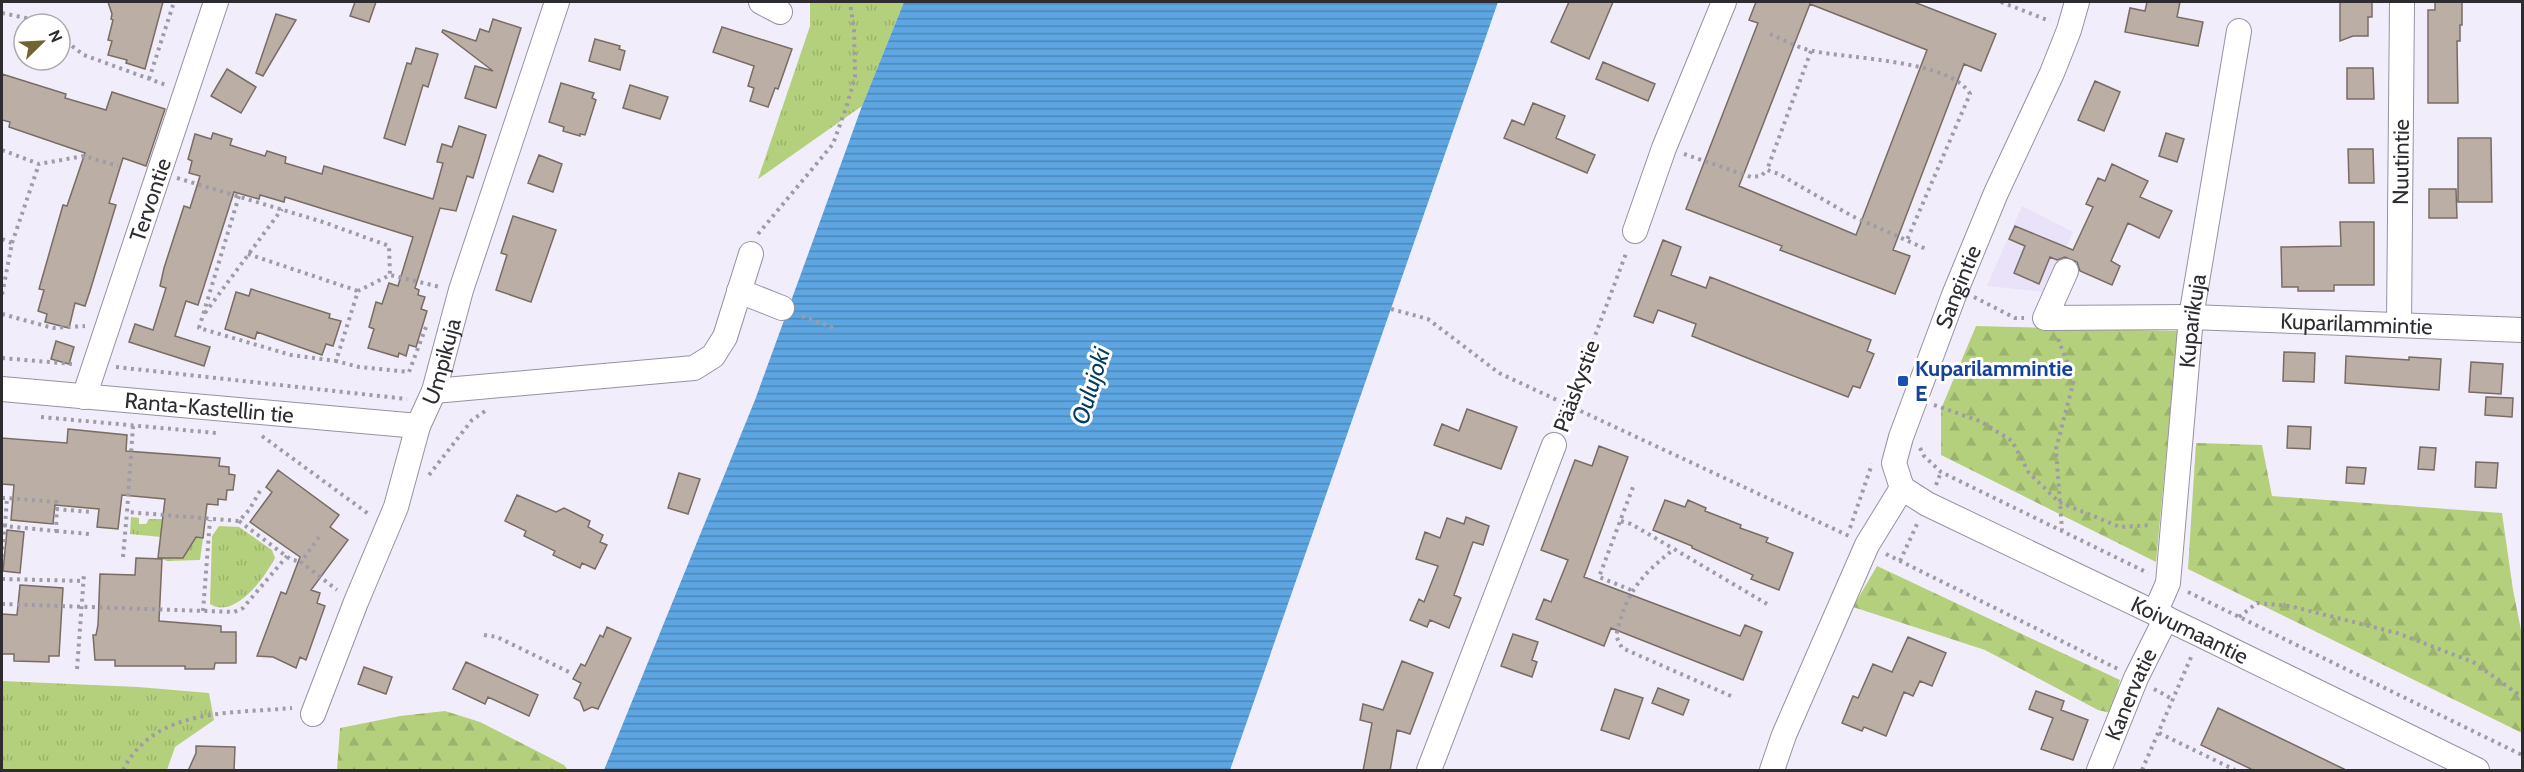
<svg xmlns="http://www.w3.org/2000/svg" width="2524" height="772" viewBox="0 0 2524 772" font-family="Cabin,sans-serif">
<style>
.commercial{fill:#e9e2f8}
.grass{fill:url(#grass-tufts)}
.forest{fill:url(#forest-firs)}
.water{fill:url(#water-rules)}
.building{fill:#bbaea5;stroke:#786c64;stroke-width:1.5;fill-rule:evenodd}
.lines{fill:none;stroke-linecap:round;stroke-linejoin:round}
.minor-casing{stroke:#96929e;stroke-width:26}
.path{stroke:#a09ca7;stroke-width:4;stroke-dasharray:3 4.5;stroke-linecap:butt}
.minor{stroke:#fff;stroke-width:24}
.transit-dot{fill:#1a4fb4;stroke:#fff;stroke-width:2}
.labels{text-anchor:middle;stroke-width:6;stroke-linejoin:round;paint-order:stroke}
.street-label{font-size:22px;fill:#2e2c31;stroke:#fff}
.transit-label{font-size:22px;font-weight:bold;fill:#164399;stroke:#fff;text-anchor:start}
.water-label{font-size:24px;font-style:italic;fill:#013c63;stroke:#fff}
</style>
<defs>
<pattern id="grass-tufts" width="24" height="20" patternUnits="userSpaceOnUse" patternTransform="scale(1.5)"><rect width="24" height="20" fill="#b4d07c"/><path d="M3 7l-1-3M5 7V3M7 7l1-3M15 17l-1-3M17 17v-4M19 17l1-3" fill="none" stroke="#9bb36c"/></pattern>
<pattern id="forest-firs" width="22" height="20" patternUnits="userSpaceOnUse" patternTransform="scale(1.5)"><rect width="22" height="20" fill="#b4d07c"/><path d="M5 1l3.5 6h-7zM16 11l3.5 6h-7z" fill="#9bb36c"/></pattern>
<pattern id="water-rules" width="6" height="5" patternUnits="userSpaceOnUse" patternTransform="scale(1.5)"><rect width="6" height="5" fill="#5da6e2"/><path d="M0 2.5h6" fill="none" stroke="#4d87b8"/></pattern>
</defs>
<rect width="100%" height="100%" fill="#f2edfb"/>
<path class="commercial" d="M2022,206L2073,232L2046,292L1987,286Z"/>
<path class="grass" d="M810,2H904L862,106L758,179L810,26Z
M131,517L139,518V524H146L149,519H162L161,534L203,538L200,560L167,561L162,559L161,537L130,534Z
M219,526L239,527L272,550L275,558C265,577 235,620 210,604L212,536Z
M2,681L138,687L209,693L214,720L175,747L167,770H2Z"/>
<path class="forest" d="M1976,326L2178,331L2156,562L1941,455V409Z
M2196,443L2262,445L2272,496L2502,513L2513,590L2522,635V733L2188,569Z
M1877,566L2120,680L2111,713L2098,710L1985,650L1853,607Z
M445,711L480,722L564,765L568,770H337L340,728L400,716Z"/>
<path class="water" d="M904,2H1498L1230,770H604L755,400L862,106Z"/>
<path class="building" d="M108,2H163L145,69L126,63L127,60L108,55L112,41L108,40L113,20L111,19L112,14Z
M355,2H376L369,22L350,16Z
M1569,2H1613L1589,59L1551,42Z
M1756,2H1914L1996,34L1981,71L1964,64L1893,250L1910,256L1895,294L1780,250L1782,246L1686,209L1758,23L1749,20ZM1810,4L1927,50L1856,235L1739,186Z
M2147,2H2180L2177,17L2203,22L2198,46L2125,32L2130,8L2145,11Z
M2340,2H2372V17H2368V36H2353L2340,41Z
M2435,2H2462V25H2460V41H2457L2458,103H2428V10H2435Z
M276,14L296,20L263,76L256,73Z
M493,19L521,28L496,108L465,98L475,66L493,71L442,32L443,30L476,41L480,29L489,32Z
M722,27L792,49L778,89L775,88L768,107L750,101L754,88L748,86L754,66L713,52Z
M595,39L620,46L619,49L625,51L620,70L589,61Z
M416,48L438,54L428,87L423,85L405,145L384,138L407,63L411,64Z
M1603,62L1655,84L1648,101L1596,79Z
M2347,68H2373L2374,99H2347Z
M227,69L256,87L241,113L211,96Z
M2,74L66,94L65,98L106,110L112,92L165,109L146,166L123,158L109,203L116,205L90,291L85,306L75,303L69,328L45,322L47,314L38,311L44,290L39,289L63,205L67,206L85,153L9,127L10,122L2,120Z
M2095,81L2120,92L2104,131L2078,120Z
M561,83L594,93L592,98L596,100L585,135L580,134V136L563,131L564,127L549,122Z
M630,85L668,97L660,119L623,108Z
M1533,103L1565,116L1556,138L1595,155L1587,173L1504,138L1512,120L1524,125Z
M459,126L486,135L473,178L467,176L456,211L440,208L415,288L419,290L418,295L425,297L421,309L427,311L416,347L409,345L406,356L399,353L398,357L368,348L374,329L369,327L376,302L382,304L389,283L398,286L413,237L285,197L284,202L260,195L259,199L234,192L198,305L186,301L175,336L210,347L204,366L129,342L135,324L153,330L166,288L160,286L164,268L184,206L190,208L200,176L189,173L192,161L188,159L195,134L211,139L213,133L232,139L230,145L265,156L267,151L286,157L285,163L322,174L324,166L433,199L443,163L437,162L442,144L452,147Z
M2166,133L2184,139L2177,162L2159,156Z
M2458,138H2491L2492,202H2458Z
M2348,149H2373L2374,183H2349Z
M539,155L562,164L553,192L528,183Z
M2112,164L2148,181L2140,197L2172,211L2159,238L2128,223L2111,261L2120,266L2112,285L2080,271L2077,262L2065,257L2057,260L2050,257L2039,284L2014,273L2025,246L2009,239L2015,226L2073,250L2093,207L2086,204L2098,178L2105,181Z
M2429,189H2456L2457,218H2429Z
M513,216L556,230L531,302L496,290L507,255L501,253Z
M2340,222H2374V285H2334V291H2298V287H2282L2281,247L2341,246Z
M1663,240L1681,247L1671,275L1706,288L1710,277L1871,340L1867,351L1874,354L1860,388L1853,386L1848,397L1760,363L1692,336L1696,324L1658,310L1653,323L1634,316Z
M251,289L330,314L329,318L341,321L333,346L326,344L322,355L257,332L255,339L225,329L236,292L249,296Z
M56,341L74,347L69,364L51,359Z
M2284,352L2315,353L2314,382L2283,381Z
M2346,356L2409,360V357L2441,359L2439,390L2345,383Z
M2471,362L2503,364L2501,394L2469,392Z
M2486,397L2513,398L2512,417L2485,415Z
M1467,409L1517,427L1501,469L1434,445L1442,424L1459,431Z
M2288,426L2311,427L2310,449L2287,448Z
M68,429L127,435L126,451L220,458L219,466L229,467V474L235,475L233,490H227L226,500L218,499V505L207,504L203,538L196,537L183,558H158L165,499L122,495L118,529L97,527L99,509L55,505L53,524L11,520L14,485L2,484V438L67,443Z
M1599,446L1628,457L1584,577L1740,636L1745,625L1762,632L1743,680L1611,628L1604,646L1536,619L1544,599L1551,602L1568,560L1541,550L1575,460L1592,466Z
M2420,447L2436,448L2434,470L2418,469Z
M2476,462L2498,463L2496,488L2475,487Z
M2347,467L2366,468L2364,484L2346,483Z
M278,470L339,515L330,527L348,540L311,590L320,593L317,603L325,606L306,660L300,657L296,668L273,657L257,656L281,592L286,594L300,557L250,522L272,492L266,487Z
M679,473L700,479L688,514L668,508Z
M517,495L556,512L564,508L590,521L588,527L603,535L600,542L607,545L595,569L582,563L580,568L553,555L555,551L524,536L526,531L505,521Z
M1665,500L1685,507L1688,500L1706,508L1705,511L1741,525L1740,528L1768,538L1766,542L1793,553L1779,590L1751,579L1753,575L1692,548V546L1653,530Z
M1466,517L1489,526L1483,545L1473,542L1454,595L1461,598L1449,628L1430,620L1427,627L1410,620L1419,599L1424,602L1438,566L1416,559L1425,532L1440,538L1447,518L1464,524Z
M7,530L24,532L20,573L3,571Z
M136,558L162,559L159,621L221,626V632H236V663H215L214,669H185V666H115V660H95L93,635H96L98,625L100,574L135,575Z
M20,585L63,588L59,656H49V662L14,661V654H2V614L17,615Z
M607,627L631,638L598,709L592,707L584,711L580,701L574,698L581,683L573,679L581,664L585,666L600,635L603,637Z
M1513,634L1538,642L1532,660L1537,662L1532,677L1501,666Z
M1908,637L1946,653L1932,686L1920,681L1913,696L1904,692L1886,736L1864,727L1862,731L1842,723L1853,696L1858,698L1873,664L1892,672Z
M1402,661L1433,673L1410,734L1397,730L1390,771H1363L1372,723L1360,720L1363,704L1383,710Z
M466,662L538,695L529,716L488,697L485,704L453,689Z
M364,667L392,677L386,694L358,684Z
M1658,688L1689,700L1683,715L1652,703Z
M1615,689L1643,698L1629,739L1601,730Z
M2036,691L2064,701L2061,710L2088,720L2073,760L2041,749L2053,718L2029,709Z
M2218,708L2348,771H2255L2201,745Z
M196,746L235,747L234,771H188L196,753Z"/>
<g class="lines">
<g class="minor-casing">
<g id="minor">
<path d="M761,2L780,12"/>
<path d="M1635,231L1664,148L1724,2"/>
<path id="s1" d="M2066,271L2045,318L2191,317L2522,330"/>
<path d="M739,291L782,308"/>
<path id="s2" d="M2399,324L2402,2"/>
<path id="s3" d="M2,389L418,426"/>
<path d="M434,391L694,368L713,356L725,337L751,254"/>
<path id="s4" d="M84,397L216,2"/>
<path id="s5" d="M1902,488L1927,504L2201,635L2477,770"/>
<path id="s6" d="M2155,613L2168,583L2191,317L2239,31"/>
<path id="s7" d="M313,714L356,602L396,507L418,426L434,391L461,290L557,2"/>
<path d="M1429,770L1554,445"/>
<path id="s8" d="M1772,770L1784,735L1867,545L1902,488L1894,463L1901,437L1954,295L1996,193L2052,73L2069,30L2077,2"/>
<path id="s9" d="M2099,770L2136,678L2166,618"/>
</g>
</g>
<path class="path" d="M2001,2L2050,21
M2,13L26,18L36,24
M1770,34C1784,40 1798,48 1813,51C1850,59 1951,60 1970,94L1907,240
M60,37L84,55L166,85
M1811,51L1767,170L1779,174L1852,216L1926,249
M149,79L174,2
M2,150L39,164L84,156L118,166
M1684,154L1751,177L1761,176L1767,170
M177,178L323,222L389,246L390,275
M239,196L199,328L291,355L336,361
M758,234L833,144L846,108L855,77L854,30L850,2
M2,239L12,243L2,295
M12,243L39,164
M248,254L358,291
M1974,297L2015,318H2024
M1391,309L1428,319L1499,373L1849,536
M205,313L282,209
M2,314L53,328L85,326
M802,316L834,328
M426,327L409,372L359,367L336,361L358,291L390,275L440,287
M2058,339L2074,380L2056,449L2062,530
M2,358L72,364
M116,367L407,399
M1934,405L1980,421L2012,441L2029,473L2059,502L2120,527L2152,525
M41,417L216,433
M133,426L127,512L239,521L249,510L260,491
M1561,426L1627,251
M262,436L370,515
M1920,448L1924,456L1941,472L2148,573
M429,475L472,420L488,409
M1936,485L1941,472
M2,498H7L57,502L56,531L5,526L7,498
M56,509L91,512
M239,521L290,559L301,562
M1621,521L1631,524L1674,549
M1850,528L1872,464
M56,531L89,534
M319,537L301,562L337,590
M1886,554L2118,669
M2,557L5,526
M123,557L127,512
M1900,561L1918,522
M2,579L84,581
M1631,590L1599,577L1633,487
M2188,592L2522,755
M2,604L234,612L243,608L287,556
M203,611L210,520
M2239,617L2257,603L2290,606L2397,633L2473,662L2522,697
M484,635L497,637L571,673
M77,669L84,574
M2154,689L2174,700
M1731,696L1622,648L1616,636C1626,593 1639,577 1674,549L1767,604
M2159,733L2235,770
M123,770C155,707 231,714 292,708
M2142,770L2192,655"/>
<use href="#minor" class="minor"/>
</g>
<rect class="transit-dot" x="1897" y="375" width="12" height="12" rx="3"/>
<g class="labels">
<g class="street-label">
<text dy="8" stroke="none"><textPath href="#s2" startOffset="162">Nuutintie</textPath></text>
<text dy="8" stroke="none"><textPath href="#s4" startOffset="208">Tervontie</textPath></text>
<text dy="8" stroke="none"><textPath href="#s8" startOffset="525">Sangintie</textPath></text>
<text dy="8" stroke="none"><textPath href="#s6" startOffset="296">Kuparikuja</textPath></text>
<text dy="8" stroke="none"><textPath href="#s1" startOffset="363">Kuparilammintie</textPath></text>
<text dy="8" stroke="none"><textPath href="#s7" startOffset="376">Umpikuja</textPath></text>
<text transform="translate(1576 386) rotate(-70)" y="8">Pääskystie</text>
<text dy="8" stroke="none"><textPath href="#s3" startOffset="208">Ranta-Kastellin tie</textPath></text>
<text dy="8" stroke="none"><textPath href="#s5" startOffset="321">Koivumaantie</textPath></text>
<text dy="8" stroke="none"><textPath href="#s9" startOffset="82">Kanervatie</textPath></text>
</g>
<g class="transit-label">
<text x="1915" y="376">Kuparilammintie<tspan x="1915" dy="25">E</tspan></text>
</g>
<g class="water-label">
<text transform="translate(1091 386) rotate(-73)" y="8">Oulujoki</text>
</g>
</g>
<rect width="2524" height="772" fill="none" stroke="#2e2c31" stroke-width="6"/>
<g transform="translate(42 42) rotate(66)"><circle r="28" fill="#ffffff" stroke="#ababad" stroke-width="1.5"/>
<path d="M0-4.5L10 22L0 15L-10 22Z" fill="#706431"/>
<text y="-9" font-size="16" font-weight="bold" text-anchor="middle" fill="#2e2c31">N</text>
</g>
</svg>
